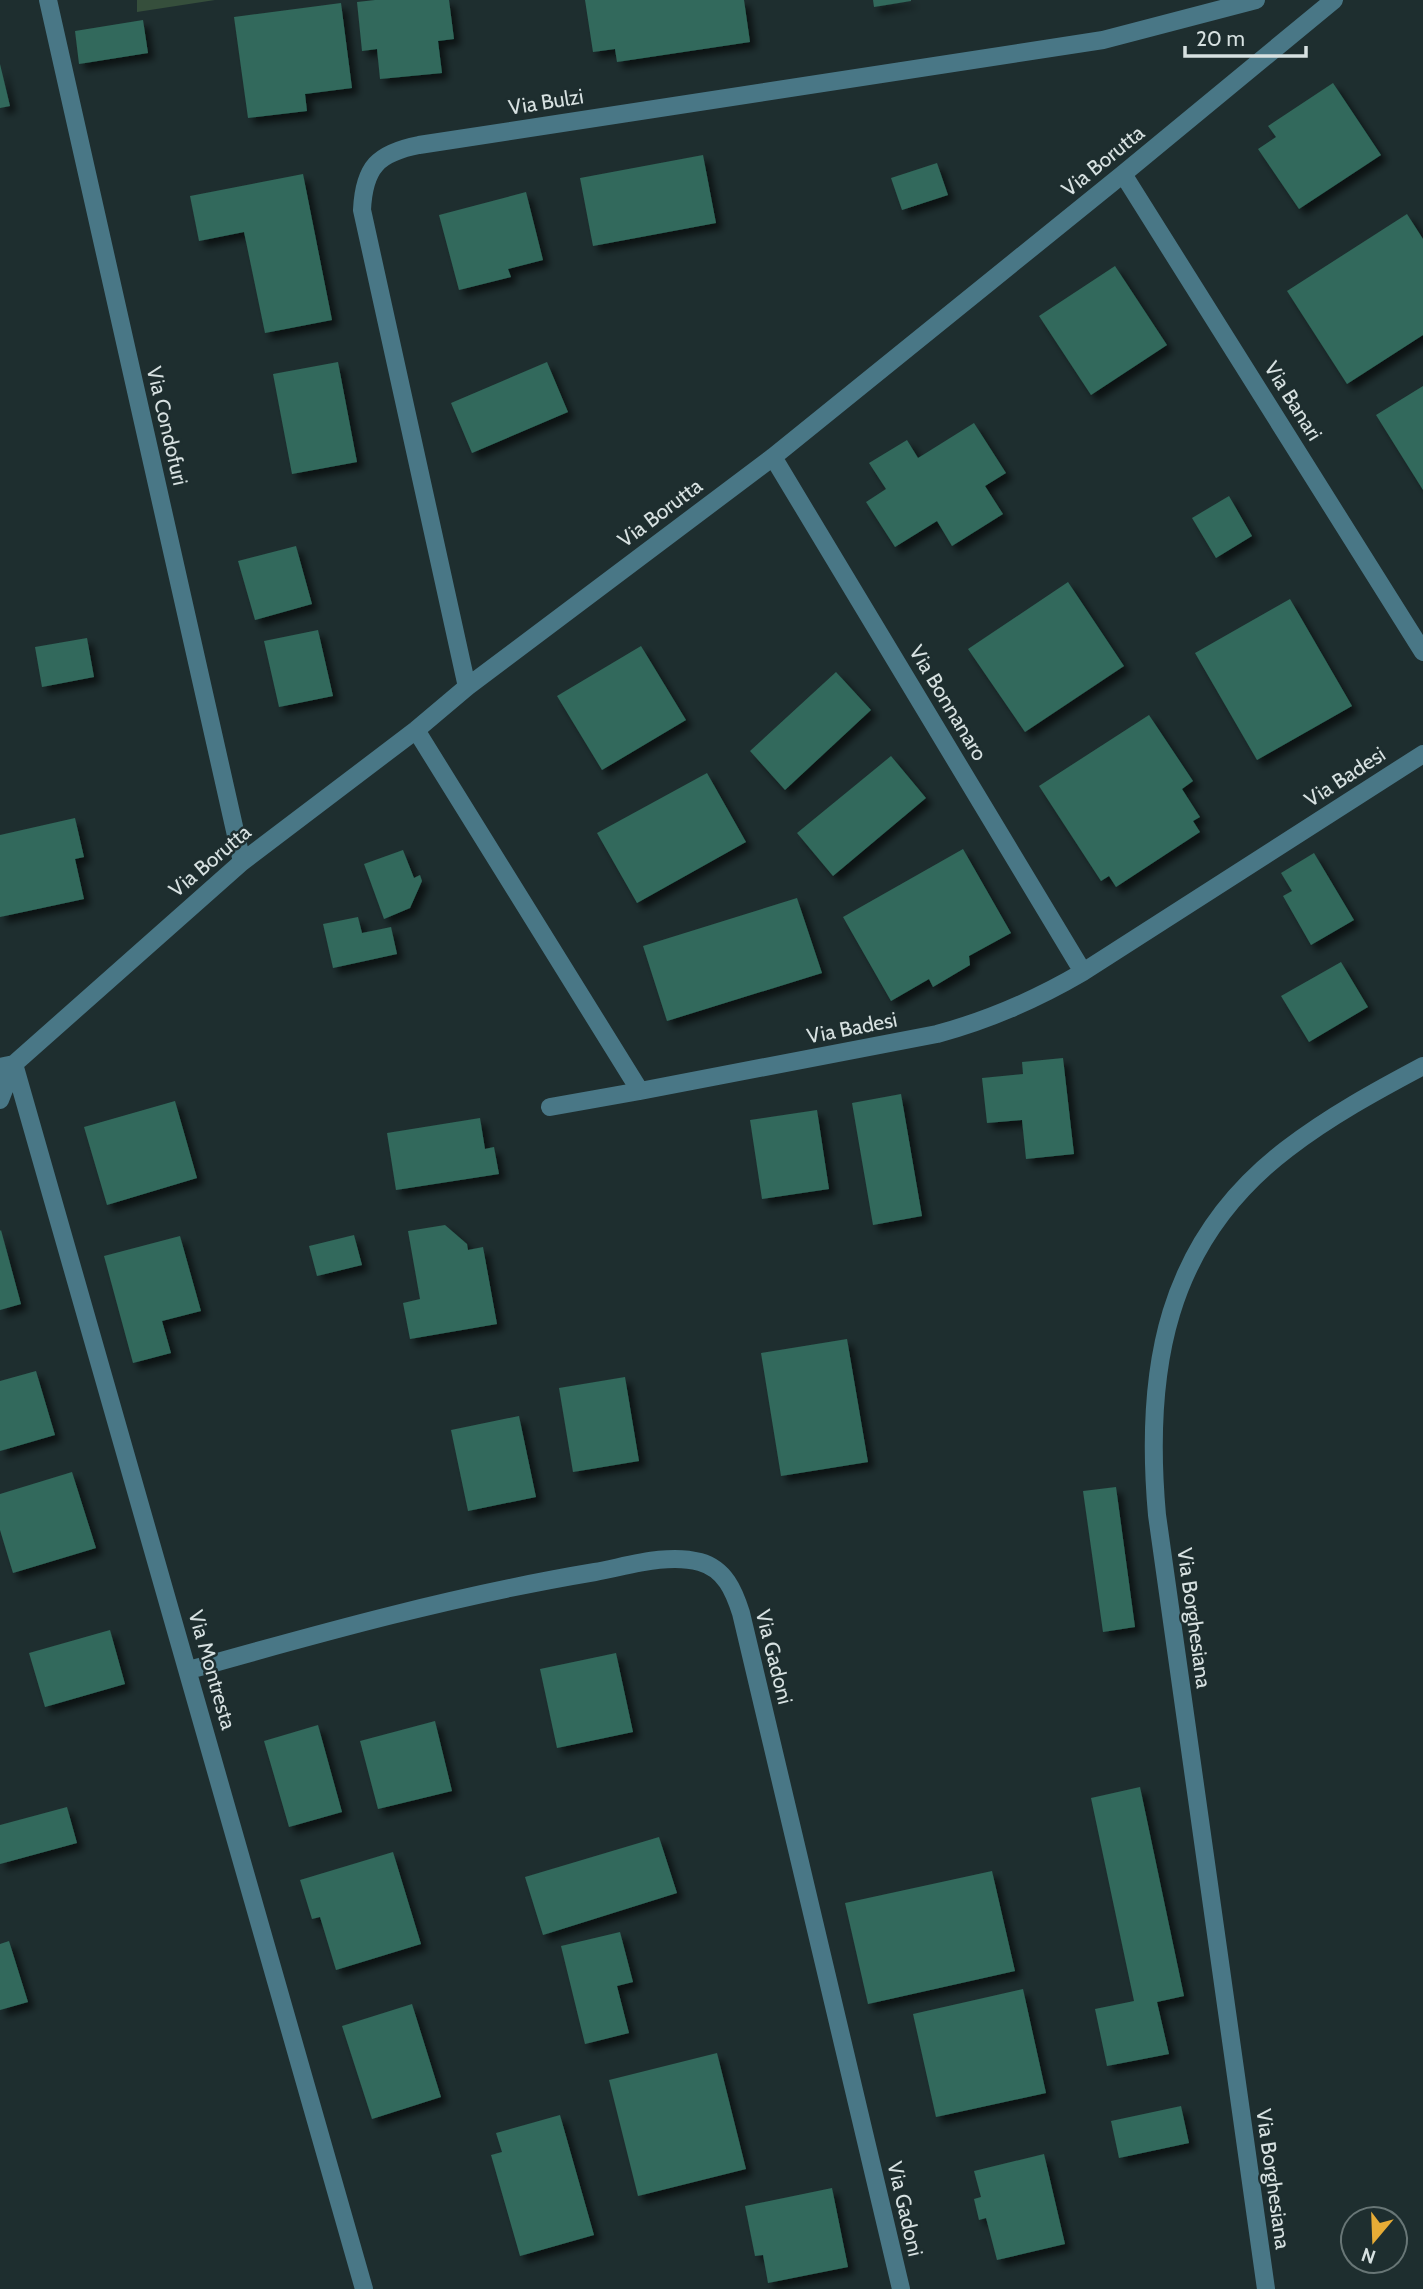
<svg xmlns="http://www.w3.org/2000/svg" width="1423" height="2289" viewBox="0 0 1423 2289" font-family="Cabin,sans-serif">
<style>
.green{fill:#364f3c}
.building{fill:#31695b;filter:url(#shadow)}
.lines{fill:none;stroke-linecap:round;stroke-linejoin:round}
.minor{stroke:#497786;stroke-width:18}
.labels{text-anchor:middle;stroke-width:5;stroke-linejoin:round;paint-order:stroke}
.street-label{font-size:21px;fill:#d7e1e1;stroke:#1e2e2f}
</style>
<defs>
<filter id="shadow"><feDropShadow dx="6" dy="6" stdDeviation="3.5" flood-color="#0009"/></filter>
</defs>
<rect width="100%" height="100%" fill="#1e2e2f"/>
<path class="green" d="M137,0H215L137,12Z"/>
<path class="building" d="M375,0H449L454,39L438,41L442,73L380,79L377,49L362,51L357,2Z
M585,0H744L750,42L617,62L615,49L593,52Z
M873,0H911V1L874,7Z
M341,3L352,88L305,94L307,111L248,118L234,17Z
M143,20L148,53L79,64L75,31Z
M0,64L10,106L0,108Z
M1333,83L1381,155L1299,209L1258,149L1276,137L1268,126Z
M703,155L716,223L593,246L580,178Z
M937,163L948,195L902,210L891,178Z
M303,174L332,320L265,333L244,232L199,241L190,196Z
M526,192L543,260L508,269L511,277L459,290L439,215Z
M1407,214L1423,239V335L1347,384L1287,291Z
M1115,266L1167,345L1091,395L1039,316Z
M338,362L357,462L292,474L273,374Z
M547,362L568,412L472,453L451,403Z
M1423,386V490L1376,415Z
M974,423L1006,473L985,486L1003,514L952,546L937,521L895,547L866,502L886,489L869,463L907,440L918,458Z
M1229,496L1252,536L1216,558L1192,518Z
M296,546L312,604L255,620L238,561Z
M1068,582L1124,666L1025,732L968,649Z
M1290,599L1352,706L1257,760L1195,653Z
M318,630L333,696L279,707L264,641Z
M87,638L94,677L42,687L35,647Z
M641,646L686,720L602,770L557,696Z
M836,672L871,710L785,790L750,751Z
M1149,715L1193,781L1182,789L1200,817L1193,821L1200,832L1116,887L1109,876L1101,881L1039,786Z
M891,756L926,798L833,876L797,833Z
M707,773L746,842L637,903L597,833Z
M75,818L84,857L75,859L84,899L0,917V835Z
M963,849L1011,933L969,956L970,965L933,987L929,979L891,1001L843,917Z
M403,850L414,878L420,875L422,881L410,908L384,919L364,864Z
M1314,853L1354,920L1311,945L1283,896L1292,891L1281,873Z
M797,898L822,973L667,1021L643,946Z
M358,917L362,933L391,927L397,954L333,968L323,924Z
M1341,962L1368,1007L1309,1042L1281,996Z
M1063,1058L1074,1154L1026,1159L1022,1120L987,1123L982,1078L1023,1074L1022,1062Z
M901,1094L922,1216L873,1225L852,1103Z
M175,1101L197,1178L107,1205L84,1127Z
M817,1110L829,1189L762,1199L750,1120Z
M480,1118L485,1149L494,1147L499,1174L396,1190L387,1133Z
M445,1225L467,1244L468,1250L483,1247L497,1324L410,1339L403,1303L420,1299L408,1231Z
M1,1230L21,1304L0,1310V1231Z
M354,1235L362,1265L317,1276L309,1246Z
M180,1236L201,1311L162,1321L171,1353L133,1363L104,1256Z
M847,1339L868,1462L781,1476L761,1353Z
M36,1371L55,1435L0,1451V1381Z
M625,1377L639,1461L573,1472L559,1388Z
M519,1416L536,1497L468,1511L451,1430Z
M72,1472L96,1548L13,1573L0,1530V1494Z
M1116,1487L1135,1627L1103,1632L1083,1491Z
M110,1630L125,1684L45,1707L29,1653Z
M616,1653L633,1732L557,1748L540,1669Z
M435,1721L452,1791L378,1809L360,1741Z
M318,1725L342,1812L289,1827L264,1741Z
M1140,1787L1184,1996L1157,2002L1169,2054L1107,2066L1095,2009L1134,2001L1091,1798Z
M67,1807L77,1843L0,1864V1825Z
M659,1837L677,1893L543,1935L525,1877Z
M393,1852L421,1944L336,1970L320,1917L312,1919L300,1880Z
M992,1871L1015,1971L868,2004L845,1903Z
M620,1932L633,1982L617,1986L629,2033L585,2044L561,1946Z
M9,1941L28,2002L0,2010V1944Z
M1023,1989L1046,2093L936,2117L913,2014Z
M412,2004L441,2097L372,2119L342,2026Z
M717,2053L746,2169L638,2196L609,2080Z
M1181,2106L1189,2143L1119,2158L1111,2121Z
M560,2115L594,2235L520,2256L491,2155L502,2152L496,2133Z
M1044,2154L1065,2244L997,2260L986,2218L979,2220L974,2199L981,2197L974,2171Z
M832,2188L848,2267L768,2283L763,2255L755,2256L745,2206Z"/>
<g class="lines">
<path class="minor" d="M48,0L242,862
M1123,174L1423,652
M773,457L1083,972
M467,687L362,210C364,167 378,153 419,145L1103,40L1256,0
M416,730L640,1091L937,1034C989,1020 1037,999 1083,972L1423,754
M14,1064L364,2289
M0,1067L14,1064L242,862L416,730L467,687L773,457L1123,174L1334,0
M0,1100L14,1064
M550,1107L640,1091
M189,1670C324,1632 457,1595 595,1572C628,1566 667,1553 700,1562C725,1569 734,1591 741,1613L901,2289
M1266,2289L1157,1515C1144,1370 1165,1242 1287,1149C1330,1116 1376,1091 1423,1066"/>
</g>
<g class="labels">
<g class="street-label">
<text transform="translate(546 102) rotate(-9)" y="7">Via Bulzi</text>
<text transform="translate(1103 161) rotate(-39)" y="7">Via Borutta</text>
<text transform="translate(1293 401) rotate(58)" y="7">Via Banari</text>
<text transform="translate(167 426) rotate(77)" y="7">Via Condofuri</text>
<text transform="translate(660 513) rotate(-37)" y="7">Via Borutta</text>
<text transform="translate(948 703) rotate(59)" y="7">Via Bonnanaro</text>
<text transform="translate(1345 777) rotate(-33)" y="7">Via Badesi</text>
<text transform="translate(210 861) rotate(-40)" y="7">Via Borutta</text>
<text transform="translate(852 1028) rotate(-11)" y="7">Via Badesi</text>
<text transform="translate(1194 1618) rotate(82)" y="7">Via Borghesiana</text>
<text transform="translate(774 1657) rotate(76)" y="7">Via Gadoni</text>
<text transform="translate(212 1670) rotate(74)" y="7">Via Montresta</text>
<text transform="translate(1273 2179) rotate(82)" y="7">Via Borghesiana</text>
<text transform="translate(905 2209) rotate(77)" y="7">Via Gadoni</text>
</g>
</g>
<g transform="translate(1374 2240) rotate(199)"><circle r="33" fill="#1e2e2f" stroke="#687676" stroke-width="2"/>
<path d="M0-5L12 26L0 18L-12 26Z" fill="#e7ac36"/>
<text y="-10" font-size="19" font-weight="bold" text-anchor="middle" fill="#d7e1e1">N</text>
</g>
<path d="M1185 46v10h121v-10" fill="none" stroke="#d7e1e1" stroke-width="3.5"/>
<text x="1196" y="46" font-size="21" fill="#d7e1e1" stroke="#1e2e2f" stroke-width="5" paint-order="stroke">20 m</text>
</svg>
